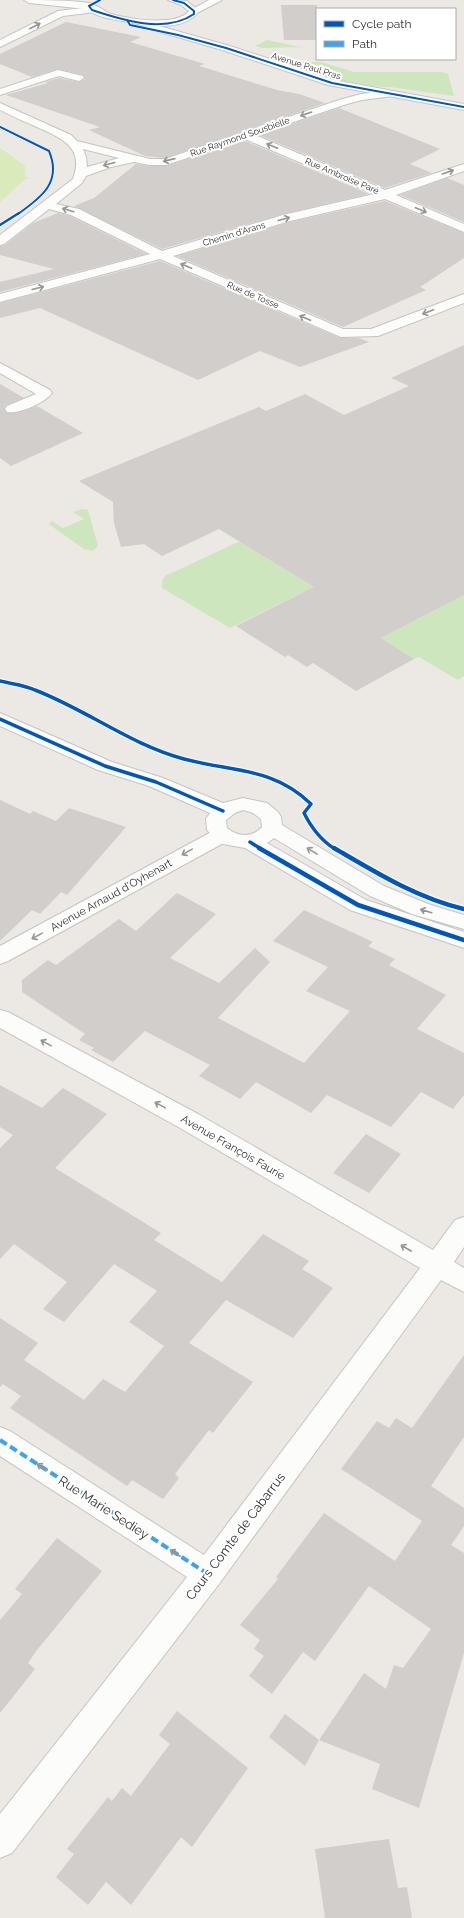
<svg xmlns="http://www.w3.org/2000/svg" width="464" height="1918" viewBox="0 0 464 1918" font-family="Raleway,sans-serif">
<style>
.green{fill:#cee6be}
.pitch{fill:#d9eabb}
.building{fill:#d1cecb}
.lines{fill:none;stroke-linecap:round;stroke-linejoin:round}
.minor-casing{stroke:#c5c4c5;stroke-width:2}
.tertiary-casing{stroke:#c5c4c5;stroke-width:2}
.secondary-casing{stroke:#c5c4c5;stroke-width:2}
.minor{fill:#fcfcfb;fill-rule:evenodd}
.tertiary{fill:#fcfcfb;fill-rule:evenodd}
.secondary{fill:#fcfcfb;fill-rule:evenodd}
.quiet{stroke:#3ea3eb;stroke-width:4;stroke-dasharray:8 4;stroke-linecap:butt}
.cycleway-far3-casing{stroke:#fff;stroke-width:3}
.cycleway-far2-casing{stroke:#fff;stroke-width:4}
.cycleway-far1-casing{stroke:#fff;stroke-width:5.5}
.cycleway-casing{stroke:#fff;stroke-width:7}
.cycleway-far3{stroke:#0057b8;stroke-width:2}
.cycleway-far2{stroke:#0057b8;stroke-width:2.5}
.cycleway-far1{stroke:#0057b8;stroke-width:3.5}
.cycleway{stroke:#0057b8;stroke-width:4.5}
.oneway{stroke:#959594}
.labels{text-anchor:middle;stroke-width:4;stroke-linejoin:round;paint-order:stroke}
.far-street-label{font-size:9px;fill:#2e2e2e;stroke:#fff}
.street-label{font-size:11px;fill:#2e2e2e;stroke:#fff}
.near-street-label{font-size:13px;fill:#2e2e2e;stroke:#fff}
</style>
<rect width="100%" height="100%" fill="#ece8e4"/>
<path class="green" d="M267,40L305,48H306L296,47L262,48L255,46Z
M303,62H321L354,72H442L448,74L454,96L390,87C371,88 311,76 296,65Z
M82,509L88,510L98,546L93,551L84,549L50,525L49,523L52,521L63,528L84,519L73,512Z
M277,524L264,556L317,589L326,605L304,592L230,628L162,588V581L165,576Z
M464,595V676L458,680L419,657L414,659L381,638Z"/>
<path class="pitch" d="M0,148L25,166V176L29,178L25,179L0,202Z"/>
<path class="building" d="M281,5H317V40H284Z
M66,22L141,37L130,42L205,64L199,66L277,90L299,94L325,103L165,158L145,156L89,130L100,127L6,95L48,83L45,82L59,78L79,82L85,79L83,75L58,69L32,77L0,64V54Z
M339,108L440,149L410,164L432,173L385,188L259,135Z
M245,141L369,194L283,214L162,249L74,206L94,198L136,164L150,166H166Z
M447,178L464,185V222L400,195Z
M385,201L464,233V258L420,287L426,290L343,327L177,256L290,222Z
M58,213L70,216L146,254L0,292V282L54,269L0,255V246L5,245L33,223Z
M160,261L340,338H359L369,342L300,367L260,351L198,380L40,308L0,318V303Z
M464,345V595L381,638L414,659L356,691L313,663L307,667L288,655L285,657L236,626L314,587L219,529L162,556L144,544L121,547L114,523L113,502L79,481L259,407L266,411L305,394L344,415L409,386L391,378Z
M0,384L24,398L6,405L4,408L6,413H18L37,406L83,433L11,466L0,458Z
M0,800L30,814L33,811L56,821L69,808L126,827L67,895L61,892L40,914L32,910L0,941Z
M177,893L216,914L170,958L219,983L255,948L270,962L218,1018L304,1063L350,1011L306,991L328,967L273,941L304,910L373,942L368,946L395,959L389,965L446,995L417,1029L464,1053V1095L453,1109L421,1092L391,1127L327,1095L311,1113L256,1082L240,1099L199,1076L210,1065L145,1031L113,1062L91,1050L94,1048L79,1040L85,1034L22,992V980L48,960L56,965L119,919L136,931Z
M0,1085L42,1108L63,1088L107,1114L55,1168L161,1233L154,1240L222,1282L263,1234L309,1261L302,1269L333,1288L293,1338L226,1300L189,1343L253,1382L213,1433L209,1430L175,1474L179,1478L163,1499L132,1480L127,1486L10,1408L21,1396L3,1384L0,1387V1318L38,1343L24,1360L84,1400L103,1379L125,1392L164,1346L129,1322L157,1291L114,1264L64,1322L43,1309L67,1282L14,1244L0,1259V1148L13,1135L0,1127Z
M366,1134L401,1154L369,1193L333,1173Z
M464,1355V1437L431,1486L464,1508V1526L451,1545L464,1553V1653L419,1808L372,1789L380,1764L319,1740L364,1673L386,1689L394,1665L403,1668L431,1629L369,1586L315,1661L303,1652L272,1694L249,1676L264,1656L254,1649L260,1640L240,1625L278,1579L276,1577L324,1513L395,1561L422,1521L341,1469L377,1421L389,1428L396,1418L412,1428Z
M57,1538L102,1571L37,1650L28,1663L35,1669L0,1713V1620L22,1594L15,1589Z
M177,1711L248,1768L192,1847L181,1837L131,1905L106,1882L88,1905L56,1877L74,1854L67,1849L108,1797L112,1801L122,1788L131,1796L170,1744L159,1735Z
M285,1714L319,1740L305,1766L269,1737Z
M389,1839L398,1888L407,1887L412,1918H325L315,1849Z"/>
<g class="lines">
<g class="minor-casing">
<path id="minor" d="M209,0H222L197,13H191L189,11Z
M92,7L95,8V12L63,16L0,47V40L58,11Z
M58,70L83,76L84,78L79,81L59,76L0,95V89Z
M389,91L394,94L393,96L362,100L347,104L255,135L385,190L464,164V171L396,195L464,224V232L385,199L290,221L173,256L343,329H371L464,294V303L378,336L341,337L160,259L0,302V294L150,254L71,215L49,209L4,244L0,245V235L73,179C85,147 61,138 37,127C25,122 12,116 0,110V103L71,135L77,141L150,159H165L339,100L361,94ZM245,139L374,194L283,215L162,251L79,209L56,204L82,183L86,176L111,167L134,162L150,165H166ZM83,149L119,158L87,167L86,157Z
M0,363L50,390L52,393C46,402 18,415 7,412L5,409L7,406L36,394L0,373Z
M222,828L229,830L232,835L229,840L8,961L0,964V946L215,830Z
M0,1010L8,1012L198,1114L433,1250L455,1220L464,1217V1247L454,1262L464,1268V1292L441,1280L219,1584L12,1853L0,1858V1814L187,1577L0,1456V1427L10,1431L204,1555L420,1268L180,1128L0,1028Z"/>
</g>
<g class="tertiary-casing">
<path id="tertiary" d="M24,0C46,0 68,0 89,3C96,4 104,11 111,14C129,19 176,27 189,11L181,5L168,0L187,1L199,11C189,24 175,26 159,26L230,46L334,80L464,104V110L328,85L222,50L153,30C133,18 107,24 86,9L29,3Z"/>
</g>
<g class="secondary-casing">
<path id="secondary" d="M0,713L112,762L163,778L223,803L243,798L267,803L278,812L281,817L282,825L384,886L428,904L464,915V929L412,914L370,896L274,838L267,843L366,900L464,932V948L350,910L245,848L223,844L216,840L207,830L206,819L210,813L149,786L98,770L0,726ZM243,810L253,813L261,819L262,827C252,838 238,837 227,828L226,820L235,813Z"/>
</g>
<use href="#minor" class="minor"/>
<use href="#tertiary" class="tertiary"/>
<use href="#secondary" class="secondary"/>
<path class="quiet" d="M0,1440L208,1574"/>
<g class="cycleway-far3-casing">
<path id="cycleway-far3" d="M100,0L89,6L92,10C122,20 165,34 194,14V11L184,3L173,0
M127,20L130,25L178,35L226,48L332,83L464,107
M0,127L49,151C62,182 42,197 18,214"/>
</g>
<g class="cycleway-far2-casing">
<path id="cycleway-far2" d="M0,225L19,213"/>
</g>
<g class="cycleway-far1-casing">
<path id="cycleway-far1" d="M0,681C12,684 24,685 35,690C87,710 131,745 184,759C232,772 273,767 311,804L304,813C311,827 322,841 335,849
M0,719L105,766L156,782L223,811
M250,842L261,849"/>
</g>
<g class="cycleway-casing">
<path id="cycleway" d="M259,848L358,905L464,940
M334,848C375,872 417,898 464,909"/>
</g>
<use href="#cycleway-far3" class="cycleway-far3"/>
<use href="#cycleway-far2" class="cycleway-far2"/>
<use href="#cycleway-far1" class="cycleway-far1"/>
<use href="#cycleway" class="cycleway"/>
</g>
<defs><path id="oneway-shaft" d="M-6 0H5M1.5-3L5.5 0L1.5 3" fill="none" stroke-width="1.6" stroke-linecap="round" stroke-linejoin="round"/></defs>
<g class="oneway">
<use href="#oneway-shaft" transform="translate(35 26) rotate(-27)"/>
<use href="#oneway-shaft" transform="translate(306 114) rotate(161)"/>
<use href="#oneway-shaft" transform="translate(272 146) rotate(-157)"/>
<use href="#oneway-shaft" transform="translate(169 160) rotate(167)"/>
<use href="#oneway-shaft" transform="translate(109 164) rotate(165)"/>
<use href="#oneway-shaft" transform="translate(448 172) rotate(-19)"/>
<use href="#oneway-shaft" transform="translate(68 210) rotate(-163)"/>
<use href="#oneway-shaft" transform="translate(421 210) rotate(23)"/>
<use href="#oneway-shaft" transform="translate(284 219) rotate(-15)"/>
<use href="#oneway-shaft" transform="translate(186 266) rotate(-157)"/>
<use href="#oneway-shaft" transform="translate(38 288) rotate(-14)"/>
<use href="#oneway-shaft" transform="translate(428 312) rotate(159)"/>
<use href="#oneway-shaft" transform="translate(305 318) rotate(-157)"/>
<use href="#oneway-shaft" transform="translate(312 851) rotate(-149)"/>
<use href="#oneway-shaft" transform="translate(187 852) rotate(151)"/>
<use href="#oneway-shaft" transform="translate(426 911) rotate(-164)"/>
<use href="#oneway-shaft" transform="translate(37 936) rotate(151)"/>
<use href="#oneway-shaft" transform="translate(46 1043) rotate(-151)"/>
<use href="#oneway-shaft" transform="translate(160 1105) rotate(-151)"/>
<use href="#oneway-shaft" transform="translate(406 1248) rotate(-150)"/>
<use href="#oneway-shaft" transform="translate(42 1467) rotate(-147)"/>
<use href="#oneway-shaft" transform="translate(175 1553) rotate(-147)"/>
</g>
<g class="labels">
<g class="far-street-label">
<text transform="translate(306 66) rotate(17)" y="3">Avenue Paul Pras</text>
<text transform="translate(240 137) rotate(-19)" y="3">Rue Raymond Sousbielle</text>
<text transform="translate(342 176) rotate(23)" y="3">Rue Ambroise Paré</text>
<text transform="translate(234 234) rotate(-17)" y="3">Chemin d'Arans</text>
<text transform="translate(253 295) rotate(23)" y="3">Rue de Tosse</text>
</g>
<g class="street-label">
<text transform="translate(111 895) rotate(-29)" y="4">Avenue Arnaud d'Oyhenart</text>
<text transform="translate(233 1147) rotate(30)" y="4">Avenue François Faurie</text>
</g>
<g class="near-street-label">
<text transform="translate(104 1507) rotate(33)" y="5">Rue Marie Sediey</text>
<text transform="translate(235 1536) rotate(-53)" y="5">Cours Comte de Cabarrus</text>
</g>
</g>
<rect x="316" y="8" width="140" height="52" fill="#ffffff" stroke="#ababab"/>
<rect x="324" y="21" width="20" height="6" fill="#0057b8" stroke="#ababab"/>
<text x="352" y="28" font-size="12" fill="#2e2e2e">Cycle path</text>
<rect x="324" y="41" width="20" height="6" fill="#3ea3eb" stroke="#ababab"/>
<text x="352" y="48" font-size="12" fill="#2e2e2e">Path</text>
</svg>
